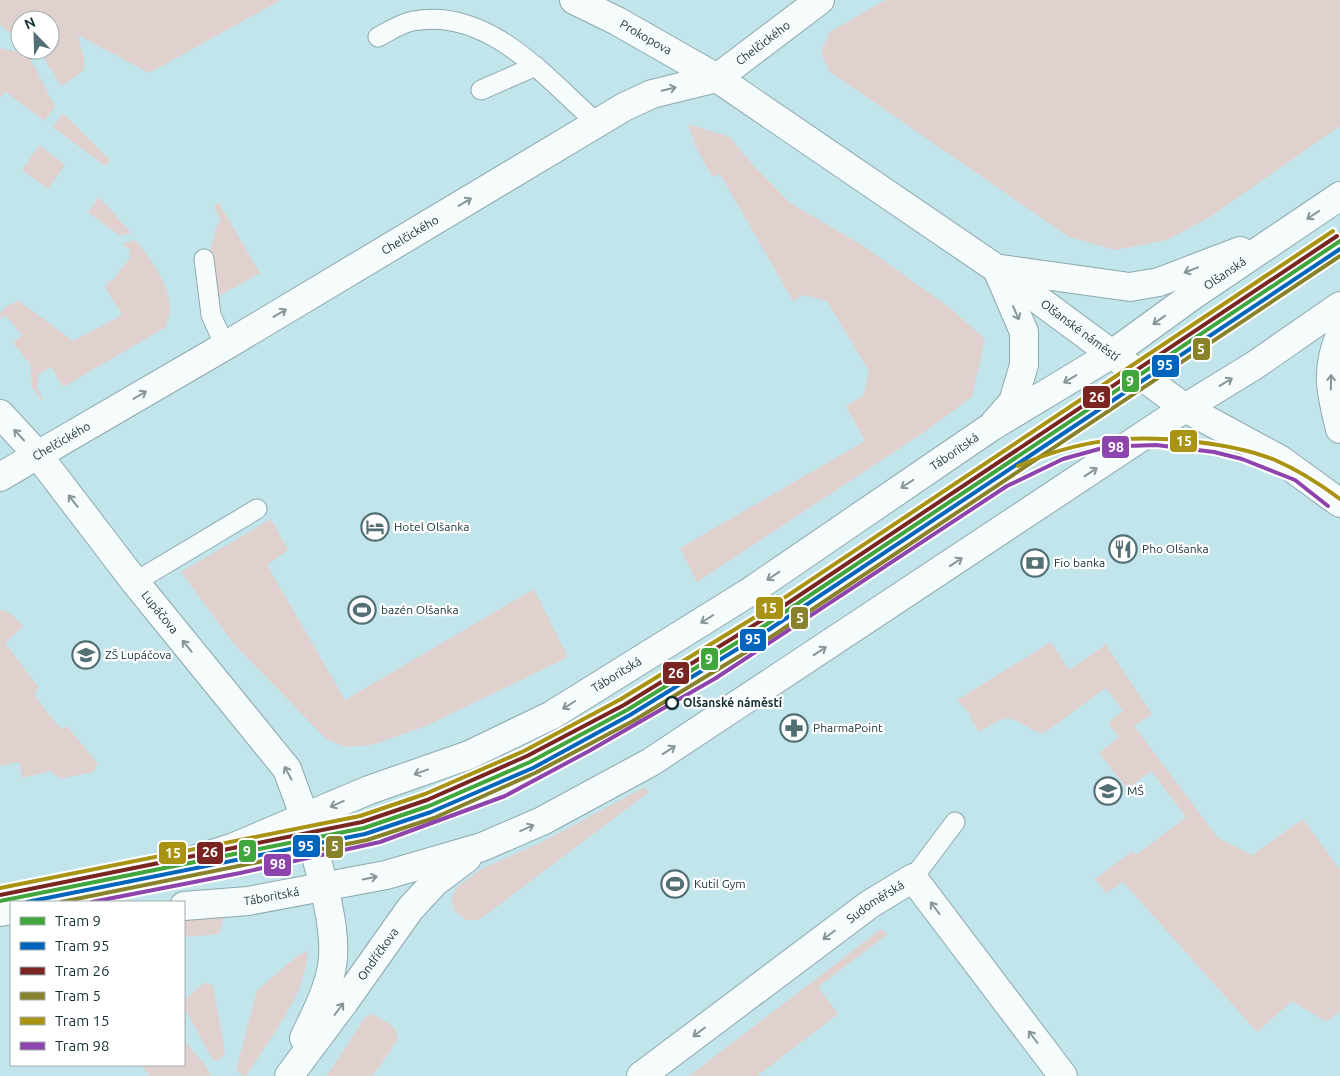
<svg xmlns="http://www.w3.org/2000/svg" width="1340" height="1076" viewBox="0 0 1340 1076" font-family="Ubuntu,sans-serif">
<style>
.green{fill:#e0d1cf}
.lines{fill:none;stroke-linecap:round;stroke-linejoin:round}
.lane-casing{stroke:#8da9ae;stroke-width:21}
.street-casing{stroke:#8da9ae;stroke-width:30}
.secondary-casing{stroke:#8da9ae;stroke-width:30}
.lane{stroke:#f6fbfc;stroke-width:19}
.street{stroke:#f6fbfc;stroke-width:28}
.secondary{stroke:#f6fbfc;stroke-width:28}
.tram-1-casing{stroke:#fff;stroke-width:8}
.tram-2-casing{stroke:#fff;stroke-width:8}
.tram-3-casing{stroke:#fff;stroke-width:8}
.tram-4-casing{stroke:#fff;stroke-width:8}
.tram-5-casing{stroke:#fff;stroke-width:8}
.tram-6-casing{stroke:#fff;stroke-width:8}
.tram-1{stroke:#41a63c;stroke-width:4}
.tram-2{stroke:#0065bd;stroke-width:4}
.tram-3{stroke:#792522;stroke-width:4}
.tram-4{stroke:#88822a;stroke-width:4}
.tram-5{stroke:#a99312;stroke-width:4}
.tram-6{stroke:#8e44ad;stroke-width:4}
.oneway{stroke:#869698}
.stop-dot{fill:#fff;stroke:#153034;stroke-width:2.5}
.labels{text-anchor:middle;stroke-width:4.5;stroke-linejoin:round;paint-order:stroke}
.street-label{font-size:12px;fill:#153034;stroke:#fff}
.poi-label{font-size:12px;fill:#153034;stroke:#fff;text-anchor:start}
.stop-label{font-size:12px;font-weight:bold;fill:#153034;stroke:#fff;text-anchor:start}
.line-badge{stroke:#fff;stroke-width:2}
.badge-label{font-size:14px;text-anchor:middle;font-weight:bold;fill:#fff}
</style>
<rect width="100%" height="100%" fill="#c2e5ec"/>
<path class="green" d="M0,0H281L149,73L78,35L84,59V69L77,76L61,86L39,50H50V20H20V37L7,31L0,24Z
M885,0H1340V126L1210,217L1167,240L1115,250L1069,237L829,71L821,52L830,32Z
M0,48L28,54L55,107L44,121L5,91L0,98Z
M63,113L110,160L105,166L53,127Z
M688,124L730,137L751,163L790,203L865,247L950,308L985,339L972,397L923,433L697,582L680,548L865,441L846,406L864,395L869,371L827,301L804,295L793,301L720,174L712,177L695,145Z
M39,145L65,165L48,189L22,170Z
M99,197L131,233L120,236L88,212Z
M219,203L260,273L219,296L207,259L218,223L221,221L214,206Z
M136,240C154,266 180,294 166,327L63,387L51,367L39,374L37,388L43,399L41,400L32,387L30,364L13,343L22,335L5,315L0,319C0,307 9,305 19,301L73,341L122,315L105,287L110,280L112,281L131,256L129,254L131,251L122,244Z
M271,519L288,550L267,565L345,700L534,589L568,657L426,726L372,745L345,747L326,739L234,644L181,572Z
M3,610L13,615L23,627L8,640L6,644L39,688L36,691L35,696L59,727L63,729L67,726L98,764L93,772L60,779L51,771L22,778L19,762L0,766V611Z
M1051,642L1069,670L1104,646V642L1152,714L1134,726L1218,838L1252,855L1303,819L1340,870V1011L1326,1022L1292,1001L1257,1032L1123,882L1106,893L1095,879L1133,851L1136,855L1186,817L1151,771L1127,789L1099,753L1119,737L1108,723L1123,711L1106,688L1044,733C1028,733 1017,713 1000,720C993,723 986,728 979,732L970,718L971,715L957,700Z
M645,787L649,792L479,920H466L454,910L451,900L456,888L481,869L542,842Z
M224,917L219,934L184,937V920Z
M881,929L888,934L818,987L838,1014L757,1076H689Z
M308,951C305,998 270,1037 246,1076H243L236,1070L257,990L297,956Z
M205,982L213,986L225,1051L223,1057L217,1061L212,1059L184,1007V1000Z
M373,1014L394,1027L398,1039L373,1076H327L365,1017Z
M184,1040L205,1065L211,1076H150L141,1065H184Z"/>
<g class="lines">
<g class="lane-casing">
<path id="lane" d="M378,37C388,32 401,23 413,21C489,7 546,78 597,123
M481,90L536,66
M204,259L211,315L225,346
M135,582L257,509
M913,878L955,822"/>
</g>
<g class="street-casing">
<g id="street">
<path id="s1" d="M0,414L38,455L135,582L287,769L305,818"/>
<path id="s2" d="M0,477L225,346L624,107L652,94L717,78L820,0"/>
<path id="s3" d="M641,1076L870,904L913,878L1063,1076"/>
</g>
</g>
<g class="secondary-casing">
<g id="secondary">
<path id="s4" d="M574,0L617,21L717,78L997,269L1185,408L1281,460L1340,503"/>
<path d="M1001,269L1130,287L1159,282L1240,251"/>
<path d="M1340,335C1325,371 1331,393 1340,429"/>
<path d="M996,421L1013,402L1024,365V332L997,269"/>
<path id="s5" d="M52,902L72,899L234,847L369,790L469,755L552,715L748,593L991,427L1112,354L1192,296L1340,196"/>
<path id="s6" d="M184,906L248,901L386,875L482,847L542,821L651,762L1185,408L1255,365L1340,306"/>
<path d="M0,912L11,910"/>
<path d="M304,1038C315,1015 328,991 332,966C339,926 316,858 305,818"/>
<path id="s7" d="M289,1076L345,1001L410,909L435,882L467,858"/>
</g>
</g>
<use href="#lane" class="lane"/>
<use href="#street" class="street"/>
<use href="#secondary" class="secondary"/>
<g class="tram-1-casing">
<path id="tram-1" d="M0,901L364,828L429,806L530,762L627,710L767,624L1340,241"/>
</g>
<g class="tram-2-casing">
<path id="tram-2" d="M27,902L365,834L431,812L533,768L630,715L770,629L1340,249"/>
</g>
<g class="tram-3-casing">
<path id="tram-3" d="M0,895L362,822L427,800L527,756L624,705L764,619L1337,236"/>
</g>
<g class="tram-4-casing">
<path id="tram-4" d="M61,902L367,840L434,818L535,773L633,721L774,635L1340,256"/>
</g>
<g class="tram-5-casing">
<path id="tram-5" d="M1018,466C1080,439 1130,434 1197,442C1223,445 1250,450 1275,460C1298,470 1320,484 1340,499
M0,888L360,816L425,794L524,751L621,699L760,614L1333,231"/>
</g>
<g class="tram-6-casing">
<path id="tram-6" d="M92,902L240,873L380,842L505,796L589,751L716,678L1007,486L1063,459L1099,449L1127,446L1156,445L1214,452L1242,459L1295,480L1328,506"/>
</g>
<use href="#tram-1" class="tram-1"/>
<use href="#tram-2" class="tram-2"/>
<use href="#tram-3" class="tram-3"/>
<use href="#tram-4" class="tram-4"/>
<use href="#tram-5" class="tram-5"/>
<use href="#tram-6" class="tram-6"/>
</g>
<defs><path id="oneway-shaft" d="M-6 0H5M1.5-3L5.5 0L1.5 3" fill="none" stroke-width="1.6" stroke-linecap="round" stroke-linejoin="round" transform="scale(1.25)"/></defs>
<g class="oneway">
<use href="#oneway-shaft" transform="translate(669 89) rotate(-14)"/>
<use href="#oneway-shaft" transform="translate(465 202) rotate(-31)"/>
<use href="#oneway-shaft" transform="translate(1313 215) rotate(146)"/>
<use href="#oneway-shaft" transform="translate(1191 270) rotate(159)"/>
<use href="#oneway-shaft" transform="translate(280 313) rotate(-31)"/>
<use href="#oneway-shaft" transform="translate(1016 313) rotate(66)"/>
<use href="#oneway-shaft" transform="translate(1159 320) rotate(144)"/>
<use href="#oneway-shaft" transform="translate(1070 379) rotate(149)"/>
<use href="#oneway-shaft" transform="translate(1226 382) rotate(-31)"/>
<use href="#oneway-shaft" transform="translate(1331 382) rotate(-89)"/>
<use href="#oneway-shaft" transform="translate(140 395) rotate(-30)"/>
<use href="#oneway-shaft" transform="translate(19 435) rotate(-133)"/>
<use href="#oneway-shaft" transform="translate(1091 472) rotate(-33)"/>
<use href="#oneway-shaft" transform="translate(907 484) rotate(146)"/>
<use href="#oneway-shaft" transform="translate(73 501) rotate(-128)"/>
<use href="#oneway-shaft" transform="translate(956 562) rotate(-34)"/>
<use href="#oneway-shaft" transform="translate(773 576) rotate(146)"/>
<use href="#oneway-shaft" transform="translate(707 619) rotate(148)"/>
<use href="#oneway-shaft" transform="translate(187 646) rotate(-129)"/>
<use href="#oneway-shaft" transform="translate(820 651) rotate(-33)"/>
<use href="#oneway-shaft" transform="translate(569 705) rotate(148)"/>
<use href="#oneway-shaft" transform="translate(669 750) rotate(-33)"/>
<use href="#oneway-shaft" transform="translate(421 772) rotate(160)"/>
<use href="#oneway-shaft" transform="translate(288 773) rotate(-118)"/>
<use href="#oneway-shaft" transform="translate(337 804) rotate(156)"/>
<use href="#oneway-shaft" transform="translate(527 828) rotate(-24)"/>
<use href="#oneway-shaft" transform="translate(370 878) rotate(-11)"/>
<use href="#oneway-shaft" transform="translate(935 908) rotate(-127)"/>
<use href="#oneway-shaft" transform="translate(829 935) rotate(143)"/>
<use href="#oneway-shaft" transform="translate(339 1009) rotate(-53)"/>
<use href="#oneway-shaft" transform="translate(699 1032) rotate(143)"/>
<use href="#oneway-shaft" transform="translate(1033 1037) rotate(-127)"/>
</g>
<defs>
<g id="hotel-ring" transform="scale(1.4375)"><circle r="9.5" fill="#fff" stroke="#526f74" stroke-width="1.5"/><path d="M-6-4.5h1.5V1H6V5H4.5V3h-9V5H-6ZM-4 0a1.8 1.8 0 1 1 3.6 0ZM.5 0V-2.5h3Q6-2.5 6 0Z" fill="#526f74"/></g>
<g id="restaurant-ring" transform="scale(1.4375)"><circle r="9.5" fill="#fff" stroke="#526f74" stroke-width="1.5"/><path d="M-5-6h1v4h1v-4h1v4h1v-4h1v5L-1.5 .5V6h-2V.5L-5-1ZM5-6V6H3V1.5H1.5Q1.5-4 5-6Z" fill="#526f74"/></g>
<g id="bank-ring" transform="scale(1.4375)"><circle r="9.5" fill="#fff" stroke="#526f74" stroke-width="1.5"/><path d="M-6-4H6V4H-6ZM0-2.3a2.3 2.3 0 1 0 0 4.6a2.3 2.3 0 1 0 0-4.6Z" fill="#526f74"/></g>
<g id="stadium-ring" transform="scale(1.4375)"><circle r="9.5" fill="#fff" stroke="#526f74" stroke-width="1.5"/><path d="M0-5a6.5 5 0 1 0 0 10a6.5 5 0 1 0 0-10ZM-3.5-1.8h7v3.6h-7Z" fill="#526f74"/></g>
<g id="school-ring" transform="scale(1.4375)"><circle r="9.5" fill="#fff" stroke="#526f74" stroke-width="1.5"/><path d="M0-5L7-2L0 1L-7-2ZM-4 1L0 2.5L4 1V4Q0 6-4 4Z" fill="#526f74"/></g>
<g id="pharmacy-ring" transform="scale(1.4375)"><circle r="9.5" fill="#fff" stroke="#526f74" stroke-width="1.5"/><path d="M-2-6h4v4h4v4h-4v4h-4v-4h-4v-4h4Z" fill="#526f74"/></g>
</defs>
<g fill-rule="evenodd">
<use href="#hotel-ring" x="375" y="527"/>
<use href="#restaurant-ring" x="1123" y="549"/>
<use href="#bank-ring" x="1035" y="563"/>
<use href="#stadium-ring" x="362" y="610"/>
<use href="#school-ring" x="86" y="655"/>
<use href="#pharmacy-ring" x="794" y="728"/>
<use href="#school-ring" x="1108" y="791"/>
<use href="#stadium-ring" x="675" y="884"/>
</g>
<circle class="stop-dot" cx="672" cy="703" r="6"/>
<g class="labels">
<g class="street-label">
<text dy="4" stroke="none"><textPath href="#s4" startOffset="81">Prokopova</textPath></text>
<text dy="4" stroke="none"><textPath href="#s2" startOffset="881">Chelčického</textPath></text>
<text dy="4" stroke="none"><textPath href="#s2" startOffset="476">Chelčického</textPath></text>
<text dy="4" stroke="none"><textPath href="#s5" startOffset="1340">Olšanská</textPath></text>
<text dy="4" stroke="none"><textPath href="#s4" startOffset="605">Olšanské náměstí</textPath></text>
<text dy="4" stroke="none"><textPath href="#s2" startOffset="71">Chelčického</textPath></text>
<text dy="4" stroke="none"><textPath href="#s5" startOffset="1016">Táboritská</textPath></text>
<text dy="4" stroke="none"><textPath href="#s1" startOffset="255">Lupáčova</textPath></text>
<text dy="4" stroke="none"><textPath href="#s5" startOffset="611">Táboritská</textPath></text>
<text dy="4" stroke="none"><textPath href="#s6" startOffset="88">Táboritská</textPath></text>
<text dy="4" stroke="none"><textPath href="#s3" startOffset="292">Sudoměřská</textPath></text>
<text dy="4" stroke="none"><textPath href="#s7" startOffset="151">Ondříčkova</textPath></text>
</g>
<g class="poi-label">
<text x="394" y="531">Hotel Olšanka</text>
<text x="1142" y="553">Pho Olšanka</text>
<text x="1054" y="567">Fio banka</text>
<text x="381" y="614">bazén Olšanka</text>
<text x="105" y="659">ZŠ Lupáčova</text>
<text x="813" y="732">PharmaPoint</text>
<text x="1127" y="795">MŠ</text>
<text x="694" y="888">Kutil Gym</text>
</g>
<g class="stop-label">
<text x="683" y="707">Olšanské náměstí</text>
</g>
</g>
<g class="line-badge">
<rect x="1192" y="337" width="19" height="24" rx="5" fill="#88822a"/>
<rect x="1151" y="354" width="29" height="24" rx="5" fill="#0065bd"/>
<rect x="1121" y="369" width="19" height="24" rx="5" fill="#41a63c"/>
<rect x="1082" y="385" width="29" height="24" rx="5" fill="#792522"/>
<rect x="1169" y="429" width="29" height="24" rx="5" fill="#a99312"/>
<rect x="1101" y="435" width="29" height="24" rx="5" fill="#8e44ad"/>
<rect x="755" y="596" width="29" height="24" rx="5" fill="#a99312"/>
<rect x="790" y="606" width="19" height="24" rx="5" fill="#88822a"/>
<rect x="739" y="628" width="28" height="24" rx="5" fill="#0065bd"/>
<rect x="700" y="647" width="19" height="24" rx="5" fill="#41a63c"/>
<rect x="662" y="661" width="28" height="24" rx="5" fill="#792522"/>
<rect x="292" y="834" width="29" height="24" rx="5" fill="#0065bd"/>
<rect x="325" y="835" width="19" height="24" rx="5" fill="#88822a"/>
<rect x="238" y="839" width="19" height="24" rx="5" fill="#41a63c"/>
<rect x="196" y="841" width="28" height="24" rx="5" fill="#792522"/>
<rect x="158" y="841" width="29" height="24" rx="5" fill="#a99312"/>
<rect x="263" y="853" width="29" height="24" rx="5" fill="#8e44ad"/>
</g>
<g class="badge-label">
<text x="1201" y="354">5</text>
<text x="1165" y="370">95</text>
<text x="1130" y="386">9</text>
<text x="1097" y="402">26</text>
<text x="1184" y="446">15</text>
<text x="1116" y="452">98</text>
<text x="769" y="613">15</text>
<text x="800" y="623">5</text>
<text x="753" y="644">95</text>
<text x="709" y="664">9</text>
<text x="676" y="678">26</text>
<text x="306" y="851">95</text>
<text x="335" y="851">5</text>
<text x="247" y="856">9</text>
<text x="210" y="857">26</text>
<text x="173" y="858">15</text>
<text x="278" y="869">98</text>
</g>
<rect x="10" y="901" width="175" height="165" fill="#ffffff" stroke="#a1acae"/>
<rect x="20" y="917" width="25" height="8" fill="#41a63c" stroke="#a1acae"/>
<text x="55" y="926" font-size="15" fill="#153034">Tram 9</text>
<rect x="20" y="942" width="25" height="8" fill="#0065bd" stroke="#a1acae"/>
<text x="55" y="951" font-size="15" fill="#153034">Tram 95</text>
<rect x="20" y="967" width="25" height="8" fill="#792522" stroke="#a1acae"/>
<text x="55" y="976" font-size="15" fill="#153034">Tram 26</text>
<rect x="20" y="992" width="25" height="8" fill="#88822a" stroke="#a1acae"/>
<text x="55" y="1001" font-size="15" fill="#153034">Tram 5</text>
<rect x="20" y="1017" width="25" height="8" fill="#a99312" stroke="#a1acae"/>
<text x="55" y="1026" font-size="15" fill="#153034">Tram 15</text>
<rect x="20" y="1042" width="25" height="8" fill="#8e44ad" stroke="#a1acae"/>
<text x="55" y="1051" font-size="15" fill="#153034">Tram 98</text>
<g transform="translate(35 35) rotate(337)"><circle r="24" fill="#ffffff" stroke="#a1acae"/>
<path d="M0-4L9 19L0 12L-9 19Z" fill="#526f74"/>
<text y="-8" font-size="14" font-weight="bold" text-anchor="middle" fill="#153034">N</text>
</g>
</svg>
